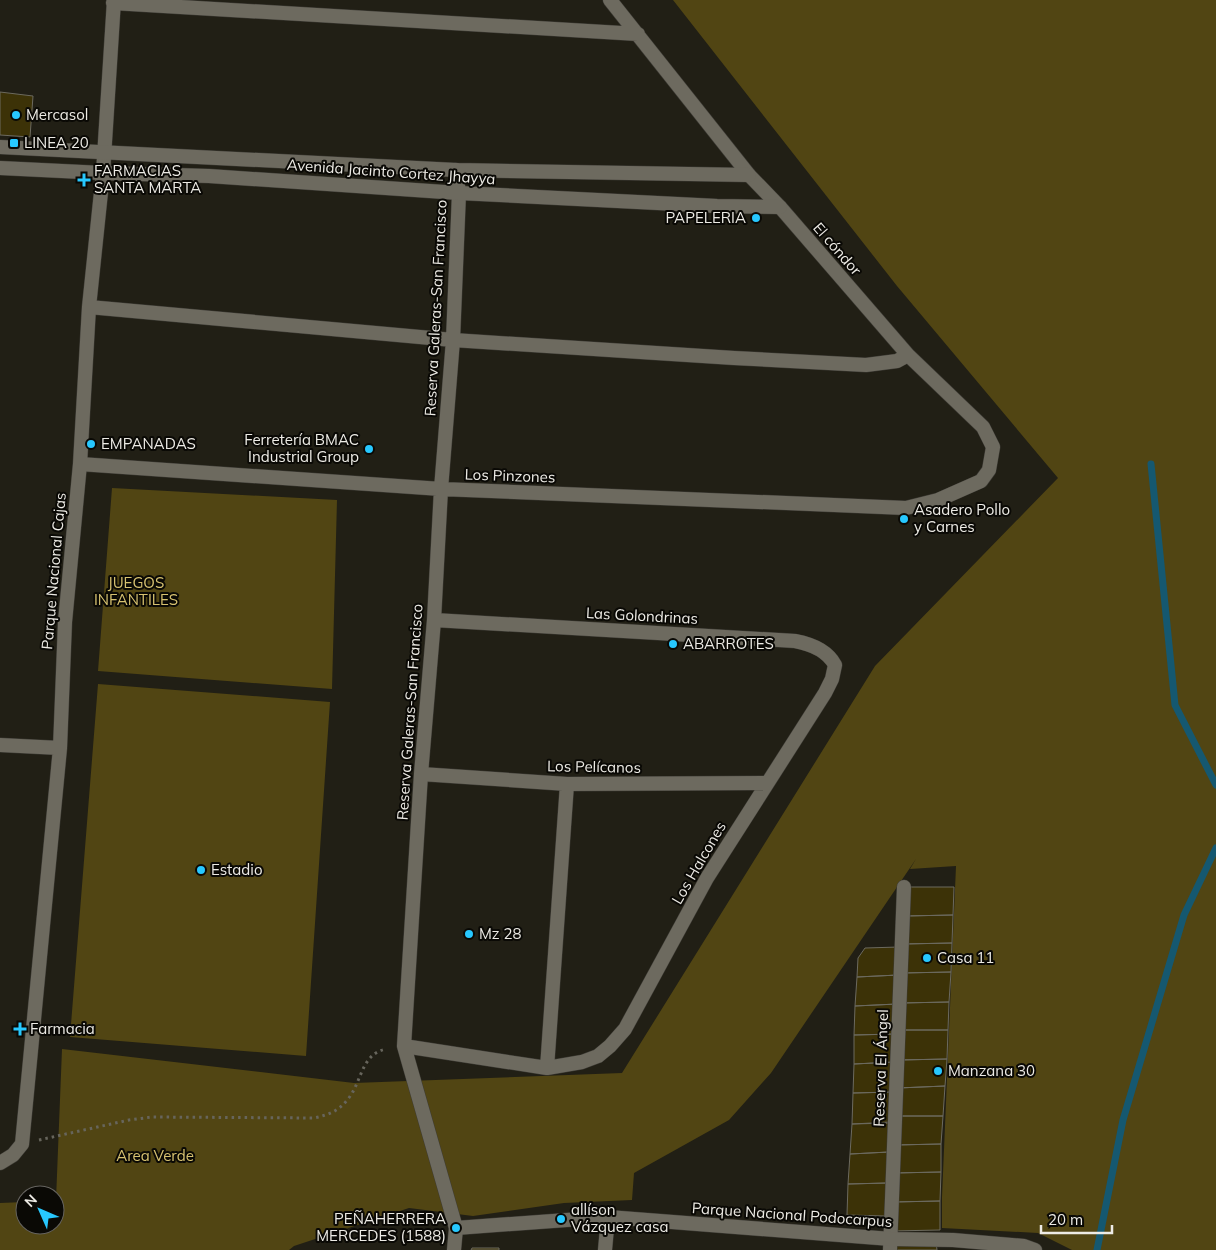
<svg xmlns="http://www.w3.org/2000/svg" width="1216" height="1250" viewBox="0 0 1216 1250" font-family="Mulish,sans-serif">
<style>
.green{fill:#514513}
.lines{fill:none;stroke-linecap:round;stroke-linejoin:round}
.stream{stroke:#155870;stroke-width:7}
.building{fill:#3c3207;stroke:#6c6a5f}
.minor-casing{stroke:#3d3b35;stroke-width:15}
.tertiary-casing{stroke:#3d3b35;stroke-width:15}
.path{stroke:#67655c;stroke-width:3;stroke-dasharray:2.5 4;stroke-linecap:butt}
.minor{stroke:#6d6a5f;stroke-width:14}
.tertiary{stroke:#6d6a5f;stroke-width:14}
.poi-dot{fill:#27c8ff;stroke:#0a0905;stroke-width:2}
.labels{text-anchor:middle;stroke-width:4;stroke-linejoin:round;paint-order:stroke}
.poi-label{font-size:15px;fill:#edebe5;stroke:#0a0905;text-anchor:start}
.street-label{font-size:15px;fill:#edebe5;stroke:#0a0905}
.park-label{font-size:15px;fill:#d7c270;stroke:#0a0905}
</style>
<rect width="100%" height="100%" fill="#211f15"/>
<path class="green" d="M673,0H1216V1250H1072L1038,1233L942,1228V1197L956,866L910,869L916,859L771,1073L729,1120L634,1173L632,1200L564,1203L473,1216L409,1208L294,1246L289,1250H0V1203L25,1202V1225H55L62,1049L354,1083L622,1073L875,666L1058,478L897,286Z
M112,488L337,500L332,689L98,671Z
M98,684L330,702L306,1056L70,1037Z"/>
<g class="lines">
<path class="stream" d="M1151,464L1175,705L1216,785
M1097,1250L1123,1120L1184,915L1216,848"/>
</g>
<path class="building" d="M0,92L33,96L30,137L0,135Z
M906,887H954L953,915L905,916Z
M953,915L952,943L903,944L905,916Z
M952,943L951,972L902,973L903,944Z
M899,947L898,975L857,977L858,958L865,948Z
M951,972L949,1002L901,1003L902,973Z
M898,975L897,1004L855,1006L857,977Z
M949,1002L948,1030H900L901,1003Z
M897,1004L895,1034L854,1035L855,1006Z
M900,1030H948L947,1059L899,1060Z
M895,1034L894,1062L854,1064V1035Z
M947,1059L945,1086L898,1088L899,1060Z
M894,1062L893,1092L853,1093L854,1064Z
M945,1086L943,1116H897L898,1088Z
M893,1092L891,1122L852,1124L853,1093Z
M897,1116H943L941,1144L895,1145Z
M891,1123L889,1152L850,1154L852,1124Z
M941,1144V1172L894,1173L895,1145Z
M889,1152L887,1183L848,1184L850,1154Z
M941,1172L940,1201L893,1202L894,1173Z
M887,1183L886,1216L847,1215L848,1184Z
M940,1201V1230L891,1231L893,1202Z
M936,1242L937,1250H891V1243Z
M472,1248H499V1250H471Z"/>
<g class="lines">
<g class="minor-casing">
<path id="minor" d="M113,3L638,34
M89,307L453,340L734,358L866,365L897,361L908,355
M80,464L441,489L906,508L938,500L981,481L989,470L993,447L983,427L908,355L780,207L749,175L610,0
M0,745L60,748
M421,774L567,784L766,783
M404,1046L547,1068L582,1062L598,1056L610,1046L625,1029L707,878L825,693L832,679L835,665C827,650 811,644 795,641L434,620
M547,1068L567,784
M0,1163L13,1155L22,1144L60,748L65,622L80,464L89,307L103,173L114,0
M454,1250L456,1228L404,1046L421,774L434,620L441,489L453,340L459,193L456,170
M605,1250L608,1217
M890,1250L904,887"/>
</g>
<g class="tertiary-casing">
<path id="tertiary" d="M0,147L456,170L749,175
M0,168L103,173L209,176L459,193L717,206L780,207
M456,1228L608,1217L891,1239L953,1240L1024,1246L1035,1250"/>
</g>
<path class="path" d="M39,1140L129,1120L152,1117L314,1118C328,1115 339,1111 348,1099C362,1082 361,1053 387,1049"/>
<use href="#minor" class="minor"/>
<use href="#tertiary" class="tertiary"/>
</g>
<g class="poi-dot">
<circle cx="16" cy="115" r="5"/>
<rect x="9" y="138" width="10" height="10" rx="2.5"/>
<path d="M81.5 172.5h5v5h5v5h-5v5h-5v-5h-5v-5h5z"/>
<circle cx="756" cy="218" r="5"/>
<circle cx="91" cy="444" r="5"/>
<circle cx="369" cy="449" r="5"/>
<circle cx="904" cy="519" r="5"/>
<circle cx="673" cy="644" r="5"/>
<circle cx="201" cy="870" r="5"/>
<circle cx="469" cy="934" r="5"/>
<circle cx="927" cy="958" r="5"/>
<path d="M17.5 1021.5h5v5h5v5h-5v5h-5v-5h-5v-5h5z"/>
<circle cx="938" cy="1071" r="5"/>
<circle cx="561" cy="1219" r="5"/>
<circle cx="456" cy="1228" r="5"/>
</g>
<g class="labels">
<g class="poi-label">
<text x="26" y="120">Mercasol</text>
<text x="24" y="148">LINEA 20</text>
<text x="94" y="176">FARMACIAS<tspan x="94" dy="17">SANTA MARTA</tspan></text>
<text x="746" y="223" text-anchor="end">PAPELERIA</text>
<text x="359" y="445" text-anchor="end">Ferretería BMAC<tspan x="359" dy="17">Industrial Group</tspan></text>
<text x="101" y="449">EMPANADAS</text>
<text x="914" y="515">Asadero Pollo<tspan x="914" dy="17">y Carnes</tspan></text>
<text x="683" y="649">ABARROTES</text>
<text x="211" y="875">Estadio</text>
<text x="479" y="939">Mz 28</text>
<text x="937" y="963">Casa 11</text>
<text x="30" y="1034">Farmacia</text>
<text x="948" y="1076">Manzana 30</text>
<text x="571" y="1215">allíson<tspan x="571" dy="17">Vázquez casa</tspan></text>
<text x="446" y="1224" text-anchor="end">PEÑAHERRERA<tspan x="446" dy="17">MERCEDES (1588)</tspan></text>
</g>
<g class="street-label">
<text transform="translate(391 172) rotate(4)" y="5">Avenida Jacinto Cortez Jhayya</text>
<text transform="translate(837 249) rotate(49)" y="5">El cóndor</text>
<text transform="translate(436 308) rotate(-87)" y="5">Reserva Galeras-San Francisco</text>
<text transform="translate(510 476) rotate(2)" y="5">Los Pinzones</text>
<text transform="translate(54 571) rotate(-85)" y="5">Parque Nacional Cajas</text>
<text transform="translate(642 616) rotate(3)" y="5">Las Golondrinas</text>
<text transform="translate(410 712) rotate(-86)" y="5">Reserva Galeras-San Francisco</text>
<text transform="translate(594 767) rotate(1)" y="5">Los Pelícanos</text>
<text transform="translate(699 863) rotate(-60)" y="5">Los Halcones</text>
<text transform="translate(881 1068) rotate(-88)" y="5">Reserva El Ángel</text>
<text transform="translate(792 1215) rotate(4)" y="5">Parque Nacional Podocarpus</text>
</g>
<g class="park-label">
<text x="136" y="588">JUEGOS<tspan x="136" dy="17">INFANTILES</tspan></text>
<text x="155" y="1161">Area Verde</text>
</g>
</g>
<g transform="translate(40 1210) rotate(315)"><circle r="24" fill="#0a0905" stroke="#65635f"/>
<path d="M0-4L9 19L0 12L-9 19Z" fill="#27c8ff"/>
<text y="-8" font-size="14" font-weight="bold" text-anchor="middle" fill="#edebe5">N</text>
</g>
<path d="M1041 1225v8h71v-8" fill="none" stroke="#edebe5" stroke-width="2.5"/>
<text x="1048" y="1225" font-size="15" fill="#edebe5" stroke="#0a0905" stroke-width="4" paint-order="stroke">20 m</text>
</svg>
